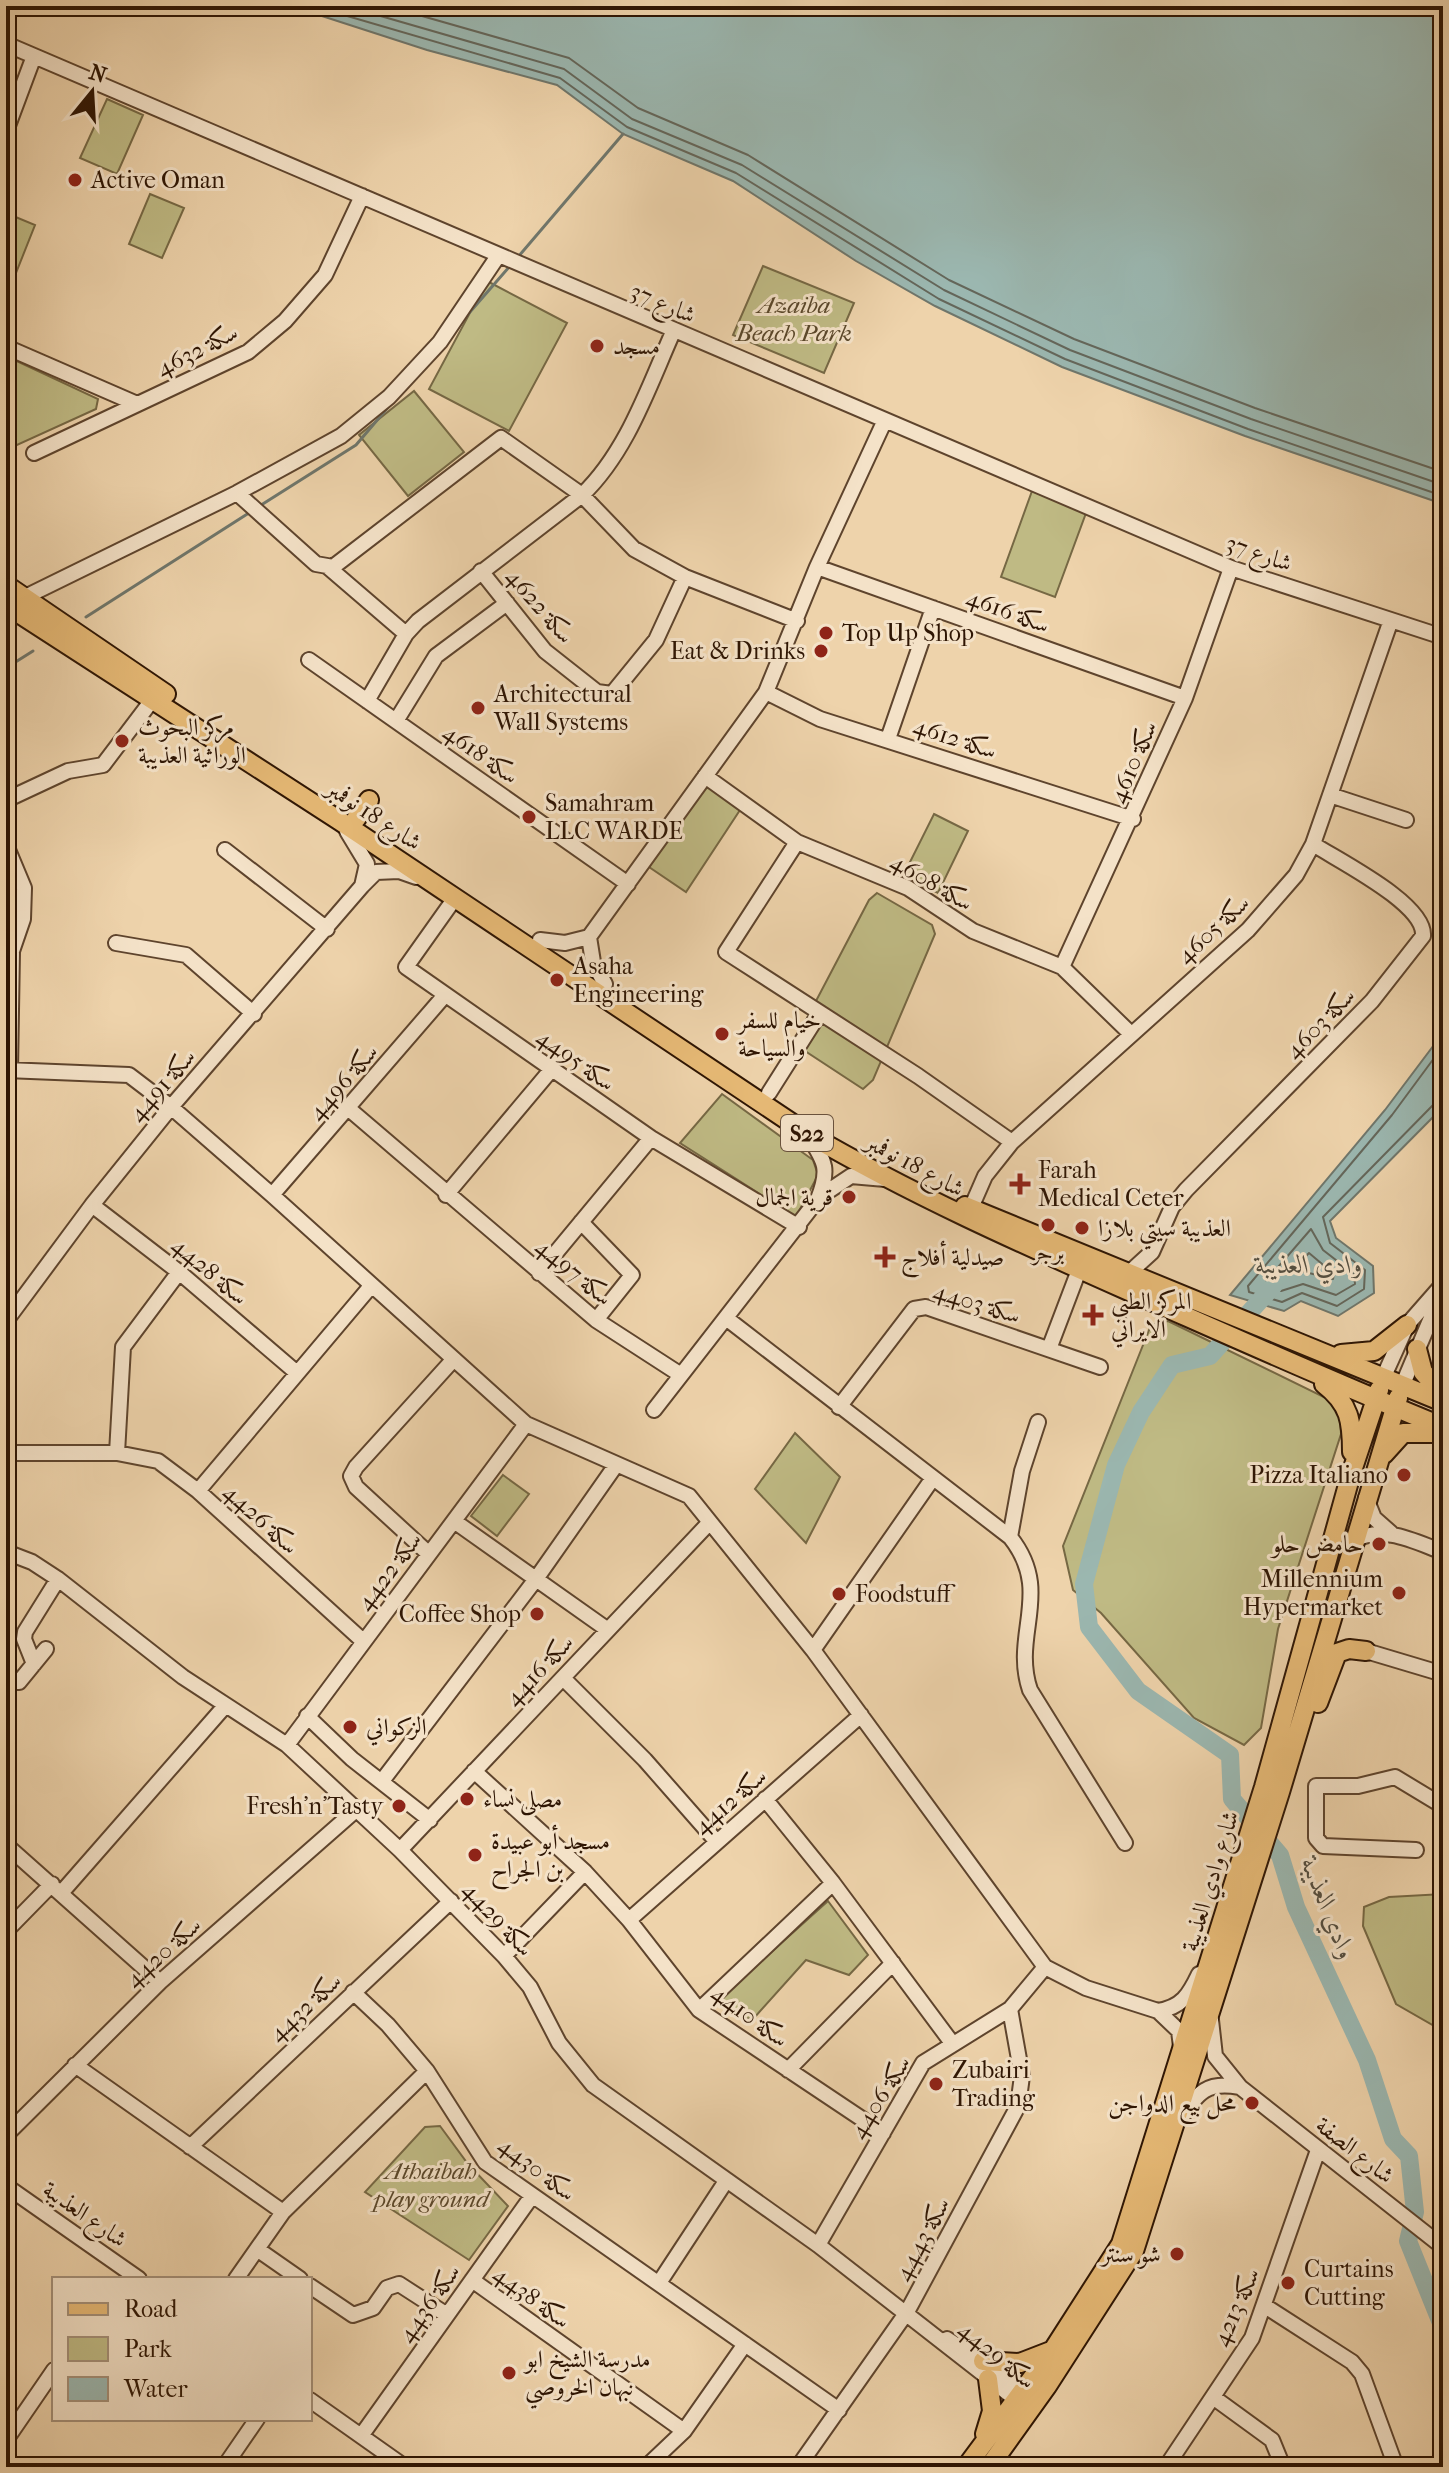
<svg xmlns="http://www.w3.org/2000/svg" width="1449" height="2473" viewBox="0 0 1449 2473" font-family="'IM FELL French Canon',Amiri,serif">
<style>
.green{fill:#bfba84;stroke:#766844;stroke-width:2}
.water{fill:#9bb7b0;stroke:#6f766b;stroke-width:2}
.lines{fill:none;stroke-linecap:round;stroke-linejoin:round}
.shore{stroke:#64665a;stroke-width:2}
.stream{stroke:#6f766b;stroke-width:3}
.river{stroke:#9bb7b0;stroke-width:18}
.minor-casing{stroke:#5e442d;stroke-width:18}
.major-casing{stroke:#2e1503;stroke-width:22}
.minor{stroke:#f4e2c8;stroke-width:14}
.major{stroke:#e7ba76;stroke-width:18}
.poi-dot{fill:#8f2418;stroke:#f4e2c8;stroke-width:3}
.labels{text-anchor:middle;stroke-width:6;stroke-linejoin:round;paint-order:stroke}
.shield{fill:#f4e2c8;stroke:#69523e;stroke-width:2}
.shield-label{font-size:22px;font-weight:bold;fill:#2e1503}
.poi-label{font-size:24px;fill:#2e1503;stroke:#f4e2c8;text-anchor:start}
.street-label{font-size:24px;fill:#2e1503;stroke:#f4e2c8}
.park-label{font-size:24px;font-style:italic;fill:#5a472a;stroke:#f4e2c8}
.water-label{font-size:26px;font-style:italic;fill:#544e40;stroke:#f4e2c8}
</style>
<rect width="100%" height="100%" fill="#eed3ab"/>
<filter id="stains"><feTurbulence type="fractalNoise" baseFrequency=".0025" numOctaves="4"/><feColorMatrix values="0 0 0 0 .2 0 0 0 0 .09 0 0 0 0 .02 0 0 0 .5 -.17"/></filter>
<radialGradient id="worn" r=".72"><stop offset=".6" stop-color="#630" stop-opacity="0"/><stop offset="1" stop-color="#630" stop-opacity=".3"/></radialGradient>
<path class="green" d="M107,99L143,115L117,174L80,158Z
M150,194L184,208L162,258L129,244Z
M6,213L35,225L16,273L6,269Z
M763,266L854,303L824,373L733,335Z
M487,281L567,323L509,431L429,389Z
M6,356L98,399L96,409L6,450Z
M414,391L464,452L408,496L359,435Z
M1032,491L1086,513L1055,597L1001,577Z
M703,788H710L740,810L686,892L649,867Z
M934,814L968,831L938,893L903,876Z
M877,893L932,925L935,934L873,1080L863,1089L799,1047L795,1041L869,900Z
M722,1094L813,1160L818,1175L796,1217L680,1143Z
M1168,1321L1328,1399L1340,1417L1341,1434L1278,1629L1261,1728L1244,1745L1194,1718L1101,1613L1073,1590L1063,1546L1151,1325Z
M795,1433L840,1477L806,1543L755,1489Z
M503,1475L529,1494L497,1536L471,1516Z
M1443,1894V2031L1396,2004L1363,1926L1364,1907L1389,1897Z
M828,1901L868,1955L849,1975L806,1960L754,2018L742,2019L719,1999Z
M440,2126L468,2164L508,2206L469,2260L365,2192L425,2127Z"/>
<path class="water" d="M291,6H1443V504L1245,436L1062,367L935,306L856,261L733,181L623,134L557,85L427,50Z
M1443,1033V1107L1330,1221L1336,1238L1373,1266L1374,1293L1338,1316L1301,1301L1284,1311L1230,1295L1385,1110Z"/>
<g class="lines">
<path class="shore" d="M313,6L560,78L627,127L736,173L939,299L1065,359L1248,429L1443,496
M346,6L564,69L632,119L742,165L944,290L1070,350L1251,419L1443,485
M387,6L569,58L638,108L748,155L949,280L1074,339L1255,408L1443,472
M1443,1046L1392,1115L1248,1286L1249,1292L1282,1302L1302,1293L1337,1306L1364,1289L1365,1270L1330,1243L1323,1217L1434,1104L1443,1102
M1311,1229L1323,1250L1354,1274L1355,1284L1336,1295L1303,1284L1281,1291L1267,1287L1266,1281Z
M1309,1253L1334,1274L1333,1279L1297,1270V1265Z"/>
<path class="stream" d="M518,257L623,134
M463,320L510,266
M258,507L356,445L390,405
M86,617L252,511
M6,668L33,651"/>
<path class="river" d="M1274,1285L1210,1356L1172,1365L1141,1412L1116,1465L1084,1584L1089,1627L1138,1691L1230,1755L1232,1799L1280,1855L1296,1907L1367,2060L1393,2139L1409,2156L1415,2212L1408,2241L1443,2328"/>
<g class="minor-casing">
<path id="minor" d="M6,44L1231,568L1443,637
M6,131L34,56
M6,347L137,404
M34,453L248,352L285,321L325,275L362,196
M237,493L316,564L333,567L501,438L582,495L634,549L685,577L797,621
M328,567L406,634
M817,567L1185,698
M481,571L545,651L597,692L612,694L656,640L685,577
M25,597L237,493L341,436L389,397L440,342L498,256
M309,660L628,884
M766,692L820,719L1133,819
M367,701L406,634L418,621L582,495C627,452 648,388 673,332
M396,721L436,656L507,603
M888,739L933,608
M705,776L797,842L908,888L973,931L1062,967L1130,1033
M1330,795L1406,820
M6,800L68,771L103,765L153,699
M347,831L367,864L362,886L376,872L399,871L416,877
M797,842L726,952L918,1076L1012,1142
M6,845L24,888L23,919L12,951L10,1070
M225,850L327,929
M455,898L406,967L651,1138L799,1227
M589,937L593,962L605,984
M540,940L565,943L589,937L766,692L817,567L885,420
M116,943L186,955L254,1014
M1062,967L1185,698L1231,568
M6,1070L129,1075L171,1107L272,1195L526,1424L689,1496L813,1650L1045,1967L1086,1988L1158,2011L1179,2031L1181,2047
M769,1093L819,1014
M349,1109L596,1320L681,1375
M272,1195L445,995
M446,1195L551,1070
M821,1196L851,1176L885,1179
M92,1205L179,1272L297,1373
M971,1208L985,1176L1012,1142L1248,930L1296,875L1313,844L1391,620
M581,1222L632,1275L596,1320
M539,1273L651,1138
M1128,1274L1152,1252L1172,1207L1186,1190L1372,1001L1423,936C1426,904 1339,861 1313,844
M726,1318L1010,1537C1054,1592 1011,1634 1030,1690L1125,1843
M6,1321L92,1205L171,1107L362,886
M1049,1349L1079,1270
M1384,1376L1407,1325L1443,1284
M1403,1384L1442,1292
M839,1407L914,1309L926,1307L1100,1367
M654,1410L818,1199C830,1168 825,1162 808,1135
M6,1448V1544
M8,1453H117L158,1461L198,1491L363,1641
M117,1453L123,1347L179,1272
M198,1491L371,1286
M1366,1498L1374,1518L1391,1533
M454,1521L608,1630
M1010,1537L1022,1471L1038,1422
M1353,1540C1385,1525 1413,1541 1443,1552
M6,1552L32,1562L58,1579L183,1677L287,1745L400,1850L504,1956L530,1987L559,2043L593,2085L818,2245L1023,2405
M429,1554L356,1487L351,1476L356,1467L453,1360
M813,1650L933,1478
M1366,1651L1443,1674
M34,1664L24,1639L25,1632L58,1579
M563,1678L645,1760L717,1842
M6,1682H19L46,1649
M307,1716L352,1759L430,1820
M287,1745L526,1424
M474,1771L585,1872L629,1920L699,2010L883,2133
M382,1781L536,1579L616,1465
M765,1799L833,1883L952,2043
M6,1845L160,1982
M400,1850L710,1522
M1416,1850L1323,1846L1316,1838V1786H1358L1395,1777L1443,1806
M62,1892L225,1706
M629,1920L861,1715
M6,1931L52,1884
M504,1956L585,1872
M353,1992L388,2025L427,2071L485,2162L839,2410
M699,2010L833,1883
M1158,2011C1182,2007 1189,1995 1199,1974
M1211,2020L1215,2056L1240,2087L1443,2247
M75,2065L283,2212
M788,2070L893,1963
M1181,2119C1197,2092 1208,2081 1239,2087
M6,2135L160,1982L357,1809
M190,2147L451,1901
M6,2186L139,2279
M818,2245L923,2063L1010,2009L1045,1967
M257,2249L300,2279
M236,2279L283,2212L427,2071
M472,2280L684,2431
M659,2283L726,2181
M310,2286L353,2315L373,2308L387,2288L399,2284L447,2315
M1265,2306L1352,2362L1362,2374L1396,2467
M947,2339L1029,2393
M1213,2397L1272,2440L1283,2467
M310,2400L405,2467
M361,2436L532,2196
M6,2440L54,2370
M224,2467L257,2419
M646,2467L684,2431L745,2344
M798,2467L907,2312L1018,2106L1022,2076L1010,2009
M1166,2467L1252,2338L1318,2150"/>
</g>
<g class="major-casing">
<path id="major" d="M6,585L166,694
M6,605L340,821L808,1134C921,1200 1039,1251 1158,1304C1253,1346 1347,1388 1443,1427
M356,819L369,800
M965,1206L1443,1402
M1417,1349L1423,1372L1443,1395
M1341,1354L1374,1351L1407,1325
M1324,1384C1350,1404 1352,1422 1352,1452
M1384,1454L1403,1433H1443
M1318,1703L1337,1653L1349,1649L1366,1651
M983,2361L1020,2363L1051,2351
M985,2434L992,2411L988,2379
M966,2467L1053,2350L1121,2244L1264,1787L1351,1474L1379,1390
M989,2467L1047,2386L1134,2251L1280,1792L1398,1398"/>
</g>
<use href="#minor" class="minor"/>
<use href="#major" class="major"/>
</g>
<g class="poi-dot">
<circle cx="75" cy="180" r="8"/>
<circle cx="597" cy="346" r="8"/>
<circle cx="826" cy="633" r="8"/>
<circle cx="821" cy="651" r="8"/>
<circle cx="478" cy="708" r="8"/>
<circle cx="122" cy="741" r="8"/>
<circle cx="529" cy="817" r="8"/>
<circle cx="557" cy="980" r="8"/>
<circle cx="722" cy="1034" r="8"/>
<path d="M1016 1172h8v8h8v8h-8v8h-8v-8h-8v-8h8z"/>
<circle cx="849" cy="1197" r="8"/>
<circle cx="1048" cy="1225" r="8"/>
<circle cx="1082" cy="1228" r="8"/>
<path d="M881 1245h8v8h8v8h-8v8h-8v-8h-8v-8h8z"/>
<path d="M1089 1303h8v8h8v8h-8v8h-8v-8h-8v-8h8z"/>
<circle cx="1404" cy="1475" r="8"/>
<circle cx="1379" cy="1544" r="8"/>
<circle cx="1399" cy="1593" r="8"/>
<circle cx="839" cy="1594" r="8"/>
<circle cx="537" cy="1614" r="8"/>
<circle cx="350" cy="1727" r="8"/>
<circle cx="467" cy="1799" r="8"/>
<circle cx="399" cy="1806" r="8"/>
<circle cx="475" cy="1855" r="8"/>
<circle cx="936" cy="2084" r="8"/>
<circle cx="1252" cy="2103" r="8"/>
<circle cx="1177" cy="2254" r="8"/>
<circle cx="1288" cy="2283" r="8"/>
<circle cx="509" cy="2373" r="8"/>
</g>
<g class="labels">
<rect class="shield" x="781" y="1115" width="52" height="36" rx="6"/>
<g class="shield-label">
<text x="807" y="1141">S22</text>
</g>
<g class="poi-label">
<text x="91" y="188">Active Oman</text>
<text x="613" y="354">مسجد</text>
<text x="842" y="641">Top Up Shop</text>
<text x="805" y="659" text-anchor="end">Eat &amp; Drinks</text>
<text x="494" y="702">Architectural<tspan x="494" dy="28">Wall Systems</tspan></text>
<text x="138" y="735">مركز البحوث<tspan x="138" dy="28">الوراثية العذيبة</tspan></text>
<text x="545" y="811">Samahram<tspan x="545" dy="28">LLC WARDE</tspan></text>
<text x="573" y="974">Asaha<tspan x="573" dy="28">Engineering</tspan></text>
<text x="738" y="1028">خيام للسفر<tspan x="738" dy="28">والسياحة</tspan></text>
<text x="1038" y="1178">Farah<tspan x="1038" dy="28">Medical Ceter</tspan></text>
<text x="833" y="1205" text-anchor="end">قرية الجمال</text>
<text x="1098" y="1236">العذيبة سيتي بلازا</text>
<text x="1048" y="1260" text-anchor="middle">برجر</text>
<text x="901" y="1265">صيدلية أفلاج</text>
<text x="1111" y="1309">المركز الطبي<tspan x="1111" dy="28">الايراني</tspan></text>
<text x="1388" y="1483" text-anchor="end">Pizza Italiano</text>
<text x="1363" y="1552" text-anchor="end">حامض حلو</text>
<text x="1383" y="1587" text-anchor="end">Millennium<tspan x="1383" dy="28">Hypermarket</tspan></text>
<text x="855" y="1602">Foodstuff</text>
<text x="521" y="1622" text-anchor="end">Coffee Shop</text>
<text x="366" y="1735">الزكواني</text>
<text x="483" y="1807">مصلى نساء</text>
<text x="383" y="1814" text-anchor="end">Fresh'n'Tasty</text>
<text x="491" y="1849">مسجد أبو عبيدة<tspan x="491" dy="28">بن الجراح</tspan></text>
<text x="952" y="2078">Zubairi<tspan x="952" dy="28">Trading</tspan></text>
<text x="1236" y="2111" text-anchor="end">محل بيع الدواجن</text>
<text x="1161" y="2262" text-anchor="end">شو سنتر</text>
<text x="1304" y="2277">Curtains<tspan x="1304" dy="28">Cutting</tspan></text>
<text x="525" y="2367">مدرسة الشيخ ابو<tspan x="525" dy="28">نبهان الخروصي</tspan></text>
</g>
<g class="street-label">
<text transform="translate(663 303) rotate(23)" y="8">شارع 37</text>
<text transform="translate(197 350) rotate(-27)" y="8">سكة 4632</text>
<text transform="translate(1259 553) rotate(19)" y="8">شارع 37</text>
<text transform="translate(540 606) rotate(49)" y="8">سكة 4622</text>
<text transform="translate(1008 611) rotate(20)" y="8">سكة 4616</text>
<text transform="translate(955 738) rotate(18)" y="8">سكة 4612</text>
<text transform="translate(481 754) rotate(35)" y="8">سكة 4618</text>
<text transform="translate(1133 762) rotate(-67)" y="8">سكة 4610</text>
<text transform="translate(374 815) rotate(33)" y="8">شارع 18 نوفمبر</text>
<text transform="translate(932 882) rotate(30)" y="8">سكة 4608</text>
<text transform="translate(1213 929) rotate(-43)" y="8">سكة 4605</text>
<text transform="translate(1320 1023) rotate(-46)" y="8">سكة 4603</text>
<text transform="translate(576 1060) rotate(35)" y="8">سكة 4495</text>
<text transform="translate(343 1082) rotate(-49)" y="8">سكة 4496</text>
<text transform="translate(162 1085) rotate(-49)" y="8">سكة 4491</text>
<text transform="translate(915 1165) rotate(28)" y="8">شارع 18 نوفمبر</text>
<text transform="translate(210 1271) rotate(40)" y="8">سكة 4428</text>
<text transform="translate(574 1272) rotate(39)" y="8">سكة 4497</text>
<text transform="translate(977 1303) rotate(17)" y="8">سكة 4403</text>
<text transform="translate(261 1519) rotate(42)" y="8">سكة 4426</text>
<text transform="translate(389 1571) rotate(-53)" y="8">سكة 4422</text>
<text transform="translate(539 1670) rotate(-47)" y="8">سكة 4416</text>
<text transform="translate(730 1801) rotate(-41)" y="8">سكة 4412</text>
<text transform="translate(1210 1881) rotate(-73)" y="8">شارع وادي العذيبة</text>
<text transform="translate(498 1919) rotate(47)" y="8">سكة 4429</text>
<text transform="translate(163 1952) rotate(-42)" y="8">سكة 4420</text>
<text transform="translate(305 2007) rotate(-43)" y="8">سكة 4432</text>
<text transform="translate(750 2016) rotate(36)" y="8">سكة 4410</text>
<text transform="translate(880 2097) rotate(-58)" y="8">سكة 4406</text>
<text transform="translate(1355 2150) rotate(38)" y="8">شارع الصفة</text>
<text transform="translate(537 2169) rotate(37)" y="8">سكة 4430</text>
<text transform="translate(85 2214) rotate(35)" y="8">شارع العذيبة</text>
<text transform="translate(922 2239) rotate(-62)" y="8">سكة 4443</text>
<text transform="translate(532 2297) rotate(36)" y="8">سكة 4438</text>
<text transform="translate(429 2303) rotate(-55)" y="8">سكة 4436</text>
<text transform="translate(1236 2307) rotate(-66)" y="8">سكة 4213</text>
<text transform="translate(997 2355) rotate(39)" y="8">سكة 4429</text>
</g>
<g class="park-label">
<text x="794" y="313">Azaiba<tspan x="794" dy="28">Beach Park</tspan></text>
<text x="431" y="2179">Athaibah<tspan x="431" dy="28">play ground</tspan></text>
</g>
<g class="water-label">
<text x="1309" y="1273">وادي العذيبة</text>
<text transform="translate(1329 1908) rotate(68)" y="9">وادي العذيبة</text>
</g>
</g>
<rect width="1449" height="2473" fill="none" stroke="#eed3ab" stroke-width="32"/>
<rect x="8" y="8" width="1433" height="2457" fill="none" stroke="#2e1503" stroke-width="4"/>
<rect x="16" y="16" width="1417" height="2441" fill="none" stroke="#2e1503" stroke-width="2"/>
<rect x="52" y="2277" width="260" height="144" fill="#f4e2c8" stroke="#a59079" stroke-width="2"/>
<rect x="68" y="2303" width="40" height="12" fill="#e7ba76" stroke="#a59079" stroke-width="2"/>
<text x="124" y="2317" font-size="24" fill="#2e1503">Road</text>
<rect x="68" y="2337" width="40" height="24" fill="#bfba84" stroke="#a59079" stroke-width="2"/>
<text x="124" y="2357" font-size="24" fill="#2e1503">Park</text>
<rect x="68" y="2377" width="40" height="24" fill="#9bb7b0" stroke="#a59079" stroke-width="2"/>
<text x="124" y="2397" font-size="24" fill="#2e1503">Water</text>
<g transform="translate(92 92) rotate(18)" stroke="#f4e2c8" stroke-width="6" paint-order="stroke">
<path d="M0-6L14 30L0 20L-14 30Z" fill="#2e1503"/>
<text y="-12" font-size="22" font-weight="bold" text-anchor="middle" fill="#2e1503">N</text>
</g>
<rect width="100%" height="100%" filter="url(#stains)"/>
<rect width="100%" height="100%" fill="url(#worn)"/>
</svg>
